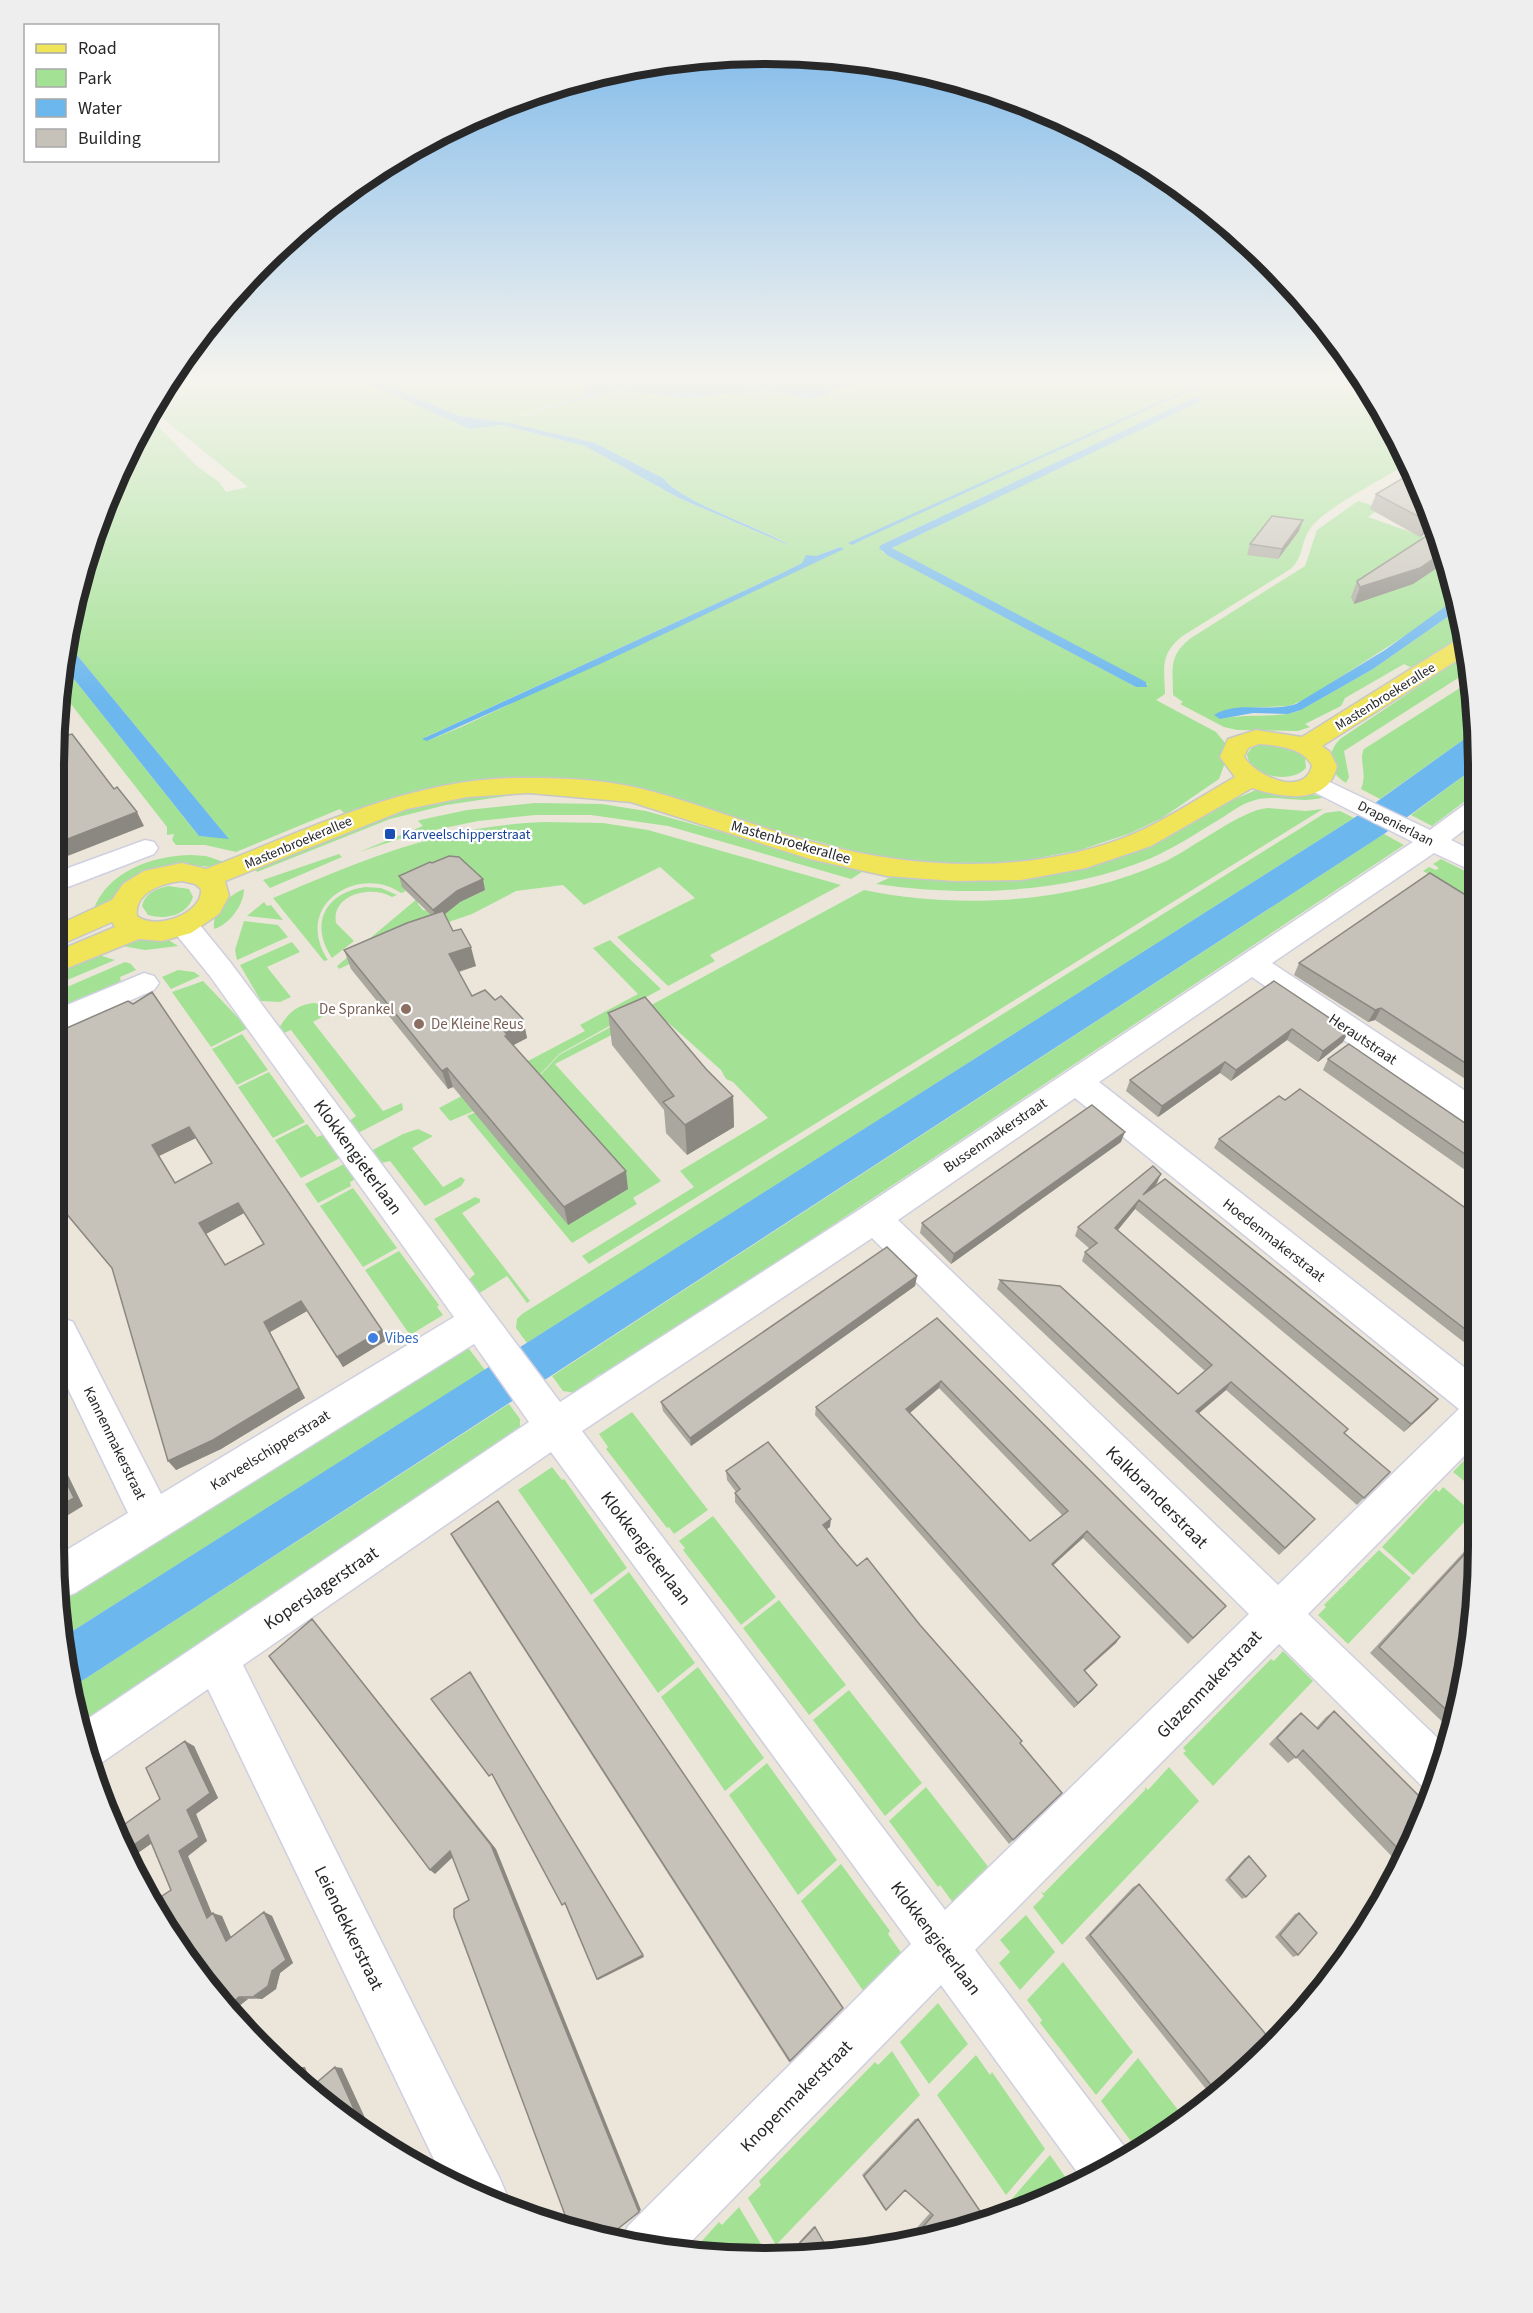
<svg xmlns="http://www.w3.org/2000/svg" width="1533" height="2313" viewBox="0 0 1533 2313" font-family="'Source Sans 3',sans-serif">
<style>
.green{fill:#a3e295;fill-rule:evenodd}
.water{fill:#6bb7ee}
.lines{fill:none;stroke-linecap:round;stroke-linejoin:round}
.minor-casing{stroke:#cfcfe1;stroke-width:3}
.major-casing{stroke:#c7c7c7;stroke-width:3}
.minor{fill:#fff;fill-rule:evenodd}
.major{fill:#f0e459;fill-rule:evenodd}
.wall{fill:#aaa79f;fill-rule:evenodd}
.shaded-wall{fill:#8b8882}
.building{fill:#c6c2b9;stroke:#8b8882;stroke-width:1.5;fill-rule:evenodd}
.transit-dot{fill:#1a4fb4;stroke:#fff;stroke-width:2}
.education-dot{fill:#8d6e63;stroke:#fff;stroke-width:2}
.shop-dot{fill:#3f7fe0;stroke:#fff;stroke-width:2}
.labels{text-anchor:middle;stroke-width:4.5;stroke-linejoin:round;paint-order:stroke}
.far-street-label{font-size:14px;fill:#282828;stroke:#fff}
.far-transit-label{font-size:14px;fill:#164399;stroke:#fff;text-anchor:start}
.street-label{font-size:15px;fill:#282828;stroke:#fff}
.education-label{font-size:15px;fill:#785e54;stroke:#fff;text-anchor:end}
.shop-label{font-size:15px;fill:#366cbe;stroke:#fff;text-anchor:start}
.near-street-label{font-size:18px;fill:#282828;stroke:#fff}
.rim{fill:none;stroke:#282828;stroke-width:8}
</style>
<rect width="100%" height="100%" fill="#ebe6d9"/>
<path class="green" d="M177,377H368L365,379L470,429L502,425L585,446L679,498L791,546C756,524 687,506 663,478L595,443L510,423L459,416L382,383L380,377H587L583,397L520,415L522,416L616,390L683,398L768,390L811,399L824,397L834,387L840,386L935,377H1214L1200,384L1202,385C1250,362 1322,384 1372,397L1406,452L1410,464L1400,468C1378,482 1323,509 1310,529C1300,543 1304,559 1289,570L1184,635C1160,653 1164,666 1165,694L1156,700L1216,732L1226,744L1223,747L1225,763L1219,779L1162,818L1131,833L1080,850L1018,862L955,864L889,860L597,784L409,795L344,813L340,809L236,852L205,845H176L172,840L174,834L167,835V827L60,690L62,664L199,836L228,838L67,643C86,560 101,490 150,418L198,467L219,482L226,492L248,487L154,411ZM1195,397L1203,398L892,548L1148,684L1136,687L882,552L881,545ZM839,547L843,549L461,727L427,741L426,737L778,575L802,563L806,556H816Z
M1304,377H1359L1370,394Z
M1358,501L1380,508L1368,517L1439,542L1455,582L1457,598L1417,628L1306,699L1289,706L1239,708L1220,719C1246,713 1281,719 1301,710L1373,669L1459,609L1464,636L1422,663L1410,667L1404,664L1345,698L1341,706L1305,724L1310,727L1298,731L1237,730L1224,727L1180,704L1183,702L1173,695C1173,668 1168,656 1191,638L1305,566L1317,530Z
M1467,654L1469,671L1344,751L1349,777L1346,783C1327,771 1326,754 1340,739Z
M1471,681L1477,730L1380,799L1361,789C1368,773 1358,760 1364,749Z
M1265,743L1296,750L1305,758L1306,768C1292,784 1249,778 1247,754L1253,746Z
M1477,766V792L1432,826L1411,815Z
M1256,790L1306,793L1324,797C1300,805 1275,793 1252,801C1241,804 1230,813 1220,819C1197,833 1174,848 1149,859C1064,894 966,897 876,884L893,876L1005,878L1214,808Z
M533,792L446,805L390,819L257,872L252,864L438,797Z
M535,803L602,804L646,811L862,872L851,879L668,826L591,815H535L478,821L415,834L359,852L423,826L418,821L420,820L467,810Z
M1268,808L1306,811L1323,809L589,1264L582,1256L694,1187L680,1171L768,1118L733,1082L726,1079L721,1070L663,1018L635,1023L555,1064L661,1181L633,1198L637,1204L572,1243L467,1116L510,1097L537,1079L559,1055L864,890C960,910 1074,903 1164,862C1190,850 1243,809 1268,808Z
M1340,811L1354,818L527,1343L516,1328L517,1319L522,1314L1325,813Z
M544,822L603,823L648,830L841,885L710,955L715,961L668,986L617,937L695,898L660,867L584,905L563,885L516,891L472,914L411,935L339,969L337,966L418,898V904L423,910L440,912L485,890L465,870L455,867L403,887L406,891L401,893C361,864 291,903 328,960L324,961L273,898C365,859 441,826 544,822Z
M1384,834L1404,845L622,1365L603,1376L600,1374L593,1379L594,1382L575,1393L563,1391L552,1376Z
M339,854L342,857L270,888L263,880Z
M191,855L206,856L227,863L212,867L188,865L93,911C107,871 152,856 191,855Z
M1441,859L1477,877V902L1423,871L1429,867L1436,870L1439,868L1433,864Z
M168,886L189,889L193,897C187,916 165,920 148,915L142,906C145,893 156,889 168,886Z
M365,887L381,888L397,895L392,897C372,885 331,894 336,923L354,941L332,958C309,924 325,893 365,887Z
M244,889C244,905 229,925 214,929C212,911 229,895 244,889Z
M264,902L267,906L271,905L283,920L247,916Z
M244,921L278,925L288,937L237,960L235,950Z
M123,938L167,939L178,946L145,950L111,944Z
M610,940L661,989L643,999L640,1009L559,1054L536,1079L510,1096L450,1121L439,1108L585,1031L580,1025L638,994L593,948Z
M292,942L300,952L267,967L291,997L280,1002L261,1001L240,965Z
M99,955L115,960L60,983V964Z
M125,962L131,964L136,970L120,977L121,982L60,1009V990Z
M178,970L194,972L200,976L171,989L162,977Z
M203,981L248,1028L211,1047L172,992Z
M314,1003L325,1005L331,1012L313,1022L383,1111L402,1103L403,1110L358,1133L349,1121L356,1116L291,1030L284,1033L279,1028C288,1014 295,1005 314,1003Z
M242,1034L268,1070L237,1085L212,1049Z
M269,1072L305,1122L273,1138L238,1087Z
M307,1124L317,1137L325,1134L342,1157L301,1178L275,1140Z
M418,1129L433,1136L412,1148L443,1187L461,1177L465,1180L461,1186L425,1206L390,1161L381,1163L371,1151L403,1134Z
M346,1163L357,1178L350,1182L351,1186L318,1203L305,1184Z
M353,1188L397,1248L363,1267L320,1206Z
M475,1197L480,1199V1202L462,1213L530,1301L527,1303L507,1276L478,1294L468,1280L475,1274L434,1219Z
M399,1251L439,1305L437,1307L443,1315L410,1335L365,1270Z
M463,1341L485,1370L60,1639V1590L169,1522L175,1531L184,1526L180,1516Z
M509,1404L520,1419V1429L263,1614L82,1735L71,1688Z
M632,1412L708,1510L674,1534L669,1527L667,1528L606,1449L608,1447L599,1434Z
M1474,1450V1489L1453,1472Z
M552,1467L562,1480L564,1479L627,1568L591,1595L518,1490Z
M1443,1487L1473,1513L1413,1575L1382,1547L1436,1489L1439,1492Z
M713,1516L776,1597L741,1625L683,1550L685,1548L679,1541Z
M1379,1550L1411,1578L1348,1644L1318,1615L1326,1607L1324,1605Z
M629,1572L695,1663L658,1693L593,1600Z
M779,1600L846,1685L809,1715L743,1628Z
M1283,1651L1313,1681L1213,1786L1183,1753L1186,1751L1183,1748L1271,1659L1274,1661Z
M698,1667L764,1758L725,1791L661,1697Z
M849,1690L922,1783L885,1816L813,1720Z
M767,1763L837,1860L798,1895L729,1795Z
M1169,1767L1199,1801L1062,1945L1033,1907L1044,1896L1041,1892L1044,1893L1145,1790V1787L1148,1790Z
M926,1787L990,1869L954,1904L940,1885L938,1887L889,1821Z
M841,1864L890,1931L888,1934L902,1954L864,1992L801,1901Z
M1026,1915L1055,1952L1020,1990L999,1963L1010,1952L1000,1940Z
M1063,1962L1133,2052L1096,2095L1040,2023L1042,2020L1027,2000Z
M938,2003L968,2044L929,2084L900,2042Z
M892,2051L920,2095L776,2245L748,2198L761,2185L759,2181L875,2062L878,2065Z
M976,2055L990,2075L992,2072L1045,2149L1006,2195L937,2095Z
M1138,2058L1185,2119L1139,2152L1101,2101Z
M1050,2155L1071,2185L1015,2208L1010,2201Z
M739,2207L767,2254L764,2257H720L691,2253L719,2222L722,2225Z"/>
<path class="water" d="M368,377H380L382,383L459,416L510,423L595,443L663,478C682,503 760,527 791,546L679,498L585,446L502,425L470,429L369,384L364,381Z
M587,377H935L840,386L834,387L829,395L811,399L768,390L683,398L616,390L520,416L583,397Z
M1185,390L1189,391L864,539L852,545L848,543Z
M1195,397L1205,399L892,548L1146,682L1147,687H1136L887,555L879,548L881,545Z
M840,547L844,549L598,665L427,741L422,739L778,575L802,563L806,555L816,556Z
M1457,598L1459,609L1373,669L1301,710L1288,714L1253,713L1220,719L1214,715C1237,700 1270,713 1296,704L1385,650Z
M67,643L229,839L199,836L62,664Z
M1477,730V766L1384,834L71,1688L60,1639L1354,818Z"/>
<g class="lines">
<g class="minor-casing">
<path id="minor" d="M1315,775L1430,830L1468,802L1477,800V820L1451,840L1477,853V873L1434,853L1272,963L1476,1098L1475,1126L1465,1123L1252,977L1099,1082L1474,1375V1446L1308,1614L1448,1748L1434,1794L1426,1790L1279,1644L975,1950L1127,2150L1131,2158L1083,2180L941,1985L682,2251L622,2241L628,2226L911,1944L551,1452L243,1665L500,2179L508,2198L504,2208L441,2174L208,1689L101,1763L90,1768L80,1724L529,1422L474,1344L75,1593L60,1599V1554L128,1513L60,1372V1317L73,1322L161,1494L454,1317L210,976L175,933L171,926L175,919L185,917L195,919L230,962L560,1402L862,1208L1413,842L1306,788L1302,783L1306,778ZM1075,1098L1459,1409L1278,1585L898,1220ZM872,1238L1249,1614L945,1910L582,1431Z
M145,840L154,842L158,848L154,854L60,890V871Z
M144,973L154,976L159,983L154,990L60,1031V1008Z"/>
</g>
<g class="major-casing">
<path id="major" d="M1464,639L1467,654L1322,746L1330,752L1337,766C1328,806 1282,798 1252,788L1151,846L1086,868L1021,880L955,881L887,876L810,859L631,802L529,793L467,797L407,809L225,881L229,896L219,914L191,933L162,941L139,939L60,971V950L115,927L112,922L60,945V924L112,900L123,884L144,871L182,863L206,869C310,829 416,775 531,778C566,778 604,780 638,788C701,803 761,830 824,845C922,870 1035,874 1131,835C1167,820 1201,796 1235,777L1220,757L1228,739L1256,730L1302,737L1457,640ZM1259,744C1276,745 1305,748 1312,766C1304,798 1256,776 1244,757L1248,748ZM182,881L195,884L201,889C203,914 155,931 137,916C134,892 163,883 182,881Z"/>
</g>
<use href="#minor" class="minor"/>
<use href="#major" class="major"/>
</g>
<path class="wall" d="M1415,479L1434,528L1420,537L1370,509L1376,494Z
M1299,531L1278,559L1247,555L1250,544Z
M1443,564L1413,584L1354,604L1351,597L1357,581Z
M432,863L485,890L460,902L444,915L453,931L476,966L459,972L472,996L495,1000L523,1019L527,1038L513,1045L628,1189L568,1225L453,1087L448,1089L351,969L344,950L431,915L402,887L399,876Z
M1477,902L1476,1086L1375,1020L1368,1022L1294,975L1299,963Z
M1274,981L1343,1042L1318,1062L1287,1040L1231,1081L1220,1073L1158,1117L1126,1091L1130,1080Z
M128,1001L382,1330L387,1340L343,1367L307,1311L270,1332L305,1398L221,1449L176,1470L112,1269L60,1207V1031ZM196,1138L212,1163L175,1183L159,1156ZM244,1213L264,1244L225,1265L206,1234Z
M608,1013L706,1069L733,1096L734,1127L687,1155L666,1133L664,1110L612,1045Z
M1328,1059L1475,1130V1177L1323,1070Z
M1285,1100L1475,1215L1474,1350L1214,1148L1219,1139Z
M1121,1142L951,1264L920,1233L922,1223Z
M1157,1183L1154,1187L1430,1408L1404,1432L1135,1209L1118,1230L1345,1433L1390,1472L1357,1505L1226,1390L1199,1413L1308,1527L1279,1555L997,1289L1000,1280L1178,1394L1205,1371L1082,1261L1085,1252L1090,1249L1075,1236L1078,1227Z
M917,1276L915,1286L691,1446L663,1411L661,1402Z
M937,1318L1220,1612L1188,1644L1083,1538L1053,1565L1120,1637L1116,1643L1085,1671L1097,1685L1093,1690L1074,1708L815,1415L816,1407ZM939,1388L1062,1515L1030,1541L910,1413Z
M726,1471L830,1527L826,1529L857,1566L920,1625L1062,1793L1009,1844L735,1502V1493L736,1492L727,1480Z
M451,1534L841,2010L789,2062L455,1542Z
M1473,1542V1603L1467,1610L1473,1640L1452,1731L1370,1653Z
M1334,1711L1429,1806L1406,1861L1402,1867L1296,1757L1288,1763L1269,1744L1293,1719L1301,1713L1316,1728L1326,1717Z
M194,1746L218,1798L196,1814L207,1841L188,1856L212,1914L222,1916L231,1937L264,1912L272,1916L293,1963L280,1973L276,1989L262,1999H248L234,2010L228,2008L223,2002L214,1981L175,1927L171,1890L152,1843L132,1857L160,1799Z
M1249,1856L1246,1897L1242,1899L1225,1880L1245,1858Z
M1139,1884L1236,2082L1214,2099L1085,1938L1133,1887Z
M1299,1913L1298,1955L1293,1957L1275,1937L1295,1914Z
M915,2119H918L951,2235L906,2242L905,2241L930,2213L905,2190L886,2210L884,2209L862,2175Z
M814,2226L831,2255L799,2244V2242Z"/>
<path class="shaded-wall" d="M1431,519L1434,528L1420,537L1427,521Z
M1303,520L1299,531L1278,559L1282,549Z
M1443,552L1446,558L1443,564L1413,584L1354,604L1360,587Z
M60,713L65,723L63,724L67,732L60,735Z
M137,812L144,826L60,859V842Z
M483,879L485,890L460,902L436,921L433,910L457,891Z
M471,947L476,966L454,973L449,954Z
M1381,1008L1375,1020L1368,1022L1375,1010Z
M523,1019L527,1038L510,1047L512,1053L503,1029Z
M1292,1029L1287,1040L1231,1081L1236,1070Z
M1349,1031L1343,1042L1318,1062L1323,1051Z
M1225,1062L1220,1073L1158,1117L1162,1106Z
M447,1068L453,1087L448,1089L442,1071Z
M733,1096L734,1127L687,1155L685,1125Z
M189,1127L196,1138L159,1156L152,1145Z
M1125,1132L1121,1142L951,1264L954,1254Z
M626,1171L628,1189L568,1225L564,1207Z
M1161,1174L1157,1183L1141,1202L1143,1195Z
M1139,1200L1135,1209L1112,1237L1115,1228Z
M238,1203L244,1213L206,1234L199,1223Z
M917,1276L915,1286L691,1446L690,1438Z
M301,1301L307,1311L270,1332L305,1398L221,1449L176,1470L168,1461L264,1322Z
M382,1330L387,1340L343,1367L337,1357Z
M941,1381L939,1388L905,1417L906,1409Z
M1231,1382L1226,1390L1192,1419L1196,1411Z
M1438,1399L1430,1408L1404,1432L1411,1424Z
M60,1465L66,1471L83,1506L60,1520Z
M831,1519L830,1527L822,1533L823,1525Z
M1087,1531L1083,1538L1048,1570L1052,1564Z
M312,1619L496,1849L641,2210L605,2239L491,1845Z
M1120,1637L1116,1643L1080,1675L1084,1670Z
M470,1672L644,1957L598,1980L597,1979Z
M1097,1685L1093,1690L1074,1708L1078,1703Z
M185,1741L194,1746L218,1798L196,1814L207,1841L188,1856L215,1921L207,1918L179,1851L187,1810Z
M148,1835L158,1839L132,1857L128,1849Z
M450,1851L455,1855L435,1874L430,1870Z
M264,1912L272,1916L293,1963L280,1973L276,1989L262,1999L253,1997Z
M213,1913L222,1916L234,1944L226,1941Z
M211,1974L220,1976L209,1985L204,1979Z
M239,1997L248,1999L234,2010L228,2008L227,2007Z
M297,2067H305L315,2091H309L306,2088Z
M335,2067L342,2068L373,2135L363,2129Z"/>
<path class="building" d="M1405,477L1416,479L1431,519L1427,521L1376,494Z
M1272,516L1303,520L1282,549L1250,544Z
M1428,535L1440,542L1443,552L1420,568L1360,587L1357,581Z
M72,734L114,789L117,787L137,812L60,842V737Z
M449,856L459,857L483,879L457,891L433,910L399,876L430,862L432,863Z
M1430,873L1477,902L1476,1070L1381,1008L1375,1010L1299,963Z
M443,911L453,931L461,929L471,947L449,954L472,996L485,990L495,1000L501,996L523,1019L503,1029L507,1035L505,1036L626,1171L564,1207L447,1068L442,1071L344,950L407,923Z
M1274,981L1349,1031L1323,1051L1292,1029L1236,1070L1225,1062L1162,1106L1130,1080Z
M152,992L382,1330L337,1357L301,1301L264,1322L299,1388L213,1440L168,1461L112,1268L60,1206V1031L128,1001L133,1004ZM189,1127L212,1163L175,1183L152,1145ZM238,1203L264,1244L225,1265L199,1223Z
M645,997L706,1069L733,1096L685,1125L663,1102L674,1096L608,1013Z
M1349,1044L1475,1130V1161L1328,1059Z
M1300,1089L1475,1215L1474,1336L1219,1139L1279,1096L1285,1100Z
M1092,1105L1125,1132L954,1254L922,1223Z
M1153,1166L1161,1174L1143,1195L1165,1179L1438,1399L1411,1424L1139,1200L1115,1228L1348,1429L1344,1433L1390,1472L1364,1498L1231,1382L1196,1411L1315,1519L1285,1548L1000,1280L1060,1286L1178,1394L1212,1365L1085,1252L1097,1243L1078,1227Z
M887,1247L917,1276L690,1438L661,1402Z
M937,1318L1226,1606L1193,1638L1087,1531L1052,1564L1120,1637L1084,1670L1097,1685L1078,1703L816,1407ZM941,1381L1068,1511L1030,1541L906,1409Z
M768,1442L831,1519L823,1525L839,1545L857,1566L867,1558L920,1625L1022,1741L1020,1743L1062,1793L1013,1840L735,1493L740,1489L726,1471Z
M60,1469L74,1498L60,1506Z
M498,1501L843,2008L790,2061L451,1534Z
M1473,1545V1603L1467,1610L1473,1615V1640L1455,1718L1379,1647Z
M312,1619L491,1845L639,2212L605,2239L582,2235L571,2231L454,1917V1909L469,1900L450,1851L430,1870L269,1656Z
M470,1672L643,1955L597,1979L565,1903L562,1905L492,1774L489,1776L431,1699Z
M1334,1711L1429,1806L1407,1858L1303,1750L1296,1758L1277,1738L1301,1713L1318,1729Z
M185,1741L210,1793L187,1810L199,1837L179,1851L207,1918L213,1913L226,1941L264,1912L286,1960L272,1971L268,1986L253,1997H239L227,2007L223,2002L211,1974L204,1979L174,1943L169,1931L175,1927L162,1896L171,1890L148,1835L128,1849L118,1829L160,1799L146,1768Z
M1249,1856L1266,1876L1246,1897L1229,1878Z
M1139,1884L1274,2044L1236,2082L1219,2095L1090,1935Z
M1299,1913L1317,1933L1298,1955L1280,1935Z
M297,2067L306,2088L289,2073Z
M335,2067L363,2129L332,2112L308,2090Z
M918,2119L986,2220L951,2235L910,2242L933,2215L905,2190L886,2210L864,2176Z
M815,2227L831,2255L807,2257L799,2244Z"/>
<linearGradient id="sky" x2="0" y2="1"><stop stop-color="#76b5ea"/><stop offset="0.54" stop-color="#f6f4ee"/><stop offset="1" stop-color="#f6f4ee" stop-opacity="0"/></linearGradient>
<rect width="1533" height="701" fill="url(#sky)"/>
<rect class="transit-dot" x="384" y="828" width="12" height="12" rx="3"/>
<g class="education-dot">
<circle cx="406" cy="1009" r="6"/>
<circle cx="419" cy="1024" r="6"/>
</g>
<circle class="shop-dot" cx="373" cy="1338" r="6"/>
<g class="labels">
<g class="far-street-label">
<text transform="translate(1385 696) rotate(-32)" y="5">Mastenbroekerallee</text>
<text transform="translate(1396 823) rotate(27)" y="5">Drapenierlaan</text>
<text transform="translate(298 842) rotate(-23)" y="5">Mastenbroekerallee</text>
</g>
<g class="far-transit-label">
<text x="402" y="839">Karveelschipperstraat</text>
</g>
<g class="street-label">
<text transform="translate(791 842) rotate(16)" y="5">Mastenbroekerallee</text>
<text transform="translate(1363 1039) rotate(34)" y="5">Herautstraat</text>
<text transform="translate(995 1135) rotate(-34)" y="5">Bussenmakerstraat</text>
<text transform="translate(1274 1240) rotate(38)" y="5">Hoedenmakerstraat</text>
<text transform="translate(115 1443) rotate(64)" y="5">Kannenmakerstraat</text>
<text transform="translate(270 1450) rotate(-32)" y="5">Karveelschipperstraat</text>
</g>
<g class="education-label">
<text x="394" y="1014">De Sprankel</text>
<text x="431" y="1029" text-anchor="start">De Kleine Reus</text>
</g>
<g class="shop-label">
<text x="385" y="1343">Vibes</text>
</g>
<g class="near-street-label">
<text transform="translate(358 1157) rotate(54)" y="6">Klokkengieterlaan</text>
<text transform="translate(1157 1497) rotate(45)" y="6">Kalkbranderstraat</text>
<text transform="translate(646 1548) rotate(53)" y="6">Klokkengieterlaan</text>
<text transform="translate(321 1588) rotate(-34)" y="6">Koperslagerstraat</text>
<text transform="translate(1209 1684) rotate(-46)" y="6">Glazenmakerstraat</text>
<text transform="translate(349 1928) rotate(64)" y="6">Leiendekkerstraat</text>
<text transform="translate(936 1938) rotate(53)" y="6">Klokkengieterlaan</text>
<text transform="translate(796 2096) rotate(-45)" y="6">Knopenmakerstraat</text>
</g>
</g>
<path d="M0 0H1533V2313H0ZM766 64H766A702 702 0 0 1 1468 766V1546A702 702 0 0 1 766 2248H766A702 702 0 0 1 64 1546V766A702 702 0 0 1 766 64Z" fill="#eee" fill-rule="evenodd"/>
<path class="rim" d="M766 64H766A702 702 0 0 1 1468 766V1546A702 702 0 0 1 766 2248H766A702 702 0 0 1 64 1546V766A702 702 0 0 1 766 64Z"/>
<rect x="24" y="24" width="195" height="138" fill="#ffffff" stroke="#a9a9a9" stroke-width="1.5"/>
<rect x="36" y="44" width="30" height="9" fill="#f0e459" stroke="#a9a9a9" stroke-width="1.5"/>
<text x="78" y="54" font-size="18" fill="#282828">Road</text>
<rect x="36" y="69" width="30" height="18" fill="#a3e295" stroke="#a9a9a9" stroke-width="1.5"/>
<text x="78" y="84" font-size="18" fill="#282828">Park</text>
<rect x="36" y="99" width="30" height="18" fill="#6bb7ee" stroke="#a9a9a9" stroke-width="1.5"/>
<text x="78" y="114" font-size="18" fill="#282828">Water</text>
<rect x="36" y="129" width="30" height="18" fill="#c6c2b9" stroke="#a9a9a9" stroke-width="1.5"/>
<text x="78" y="144" font-size="18" fill="#282828">Building</text>
</svg>
